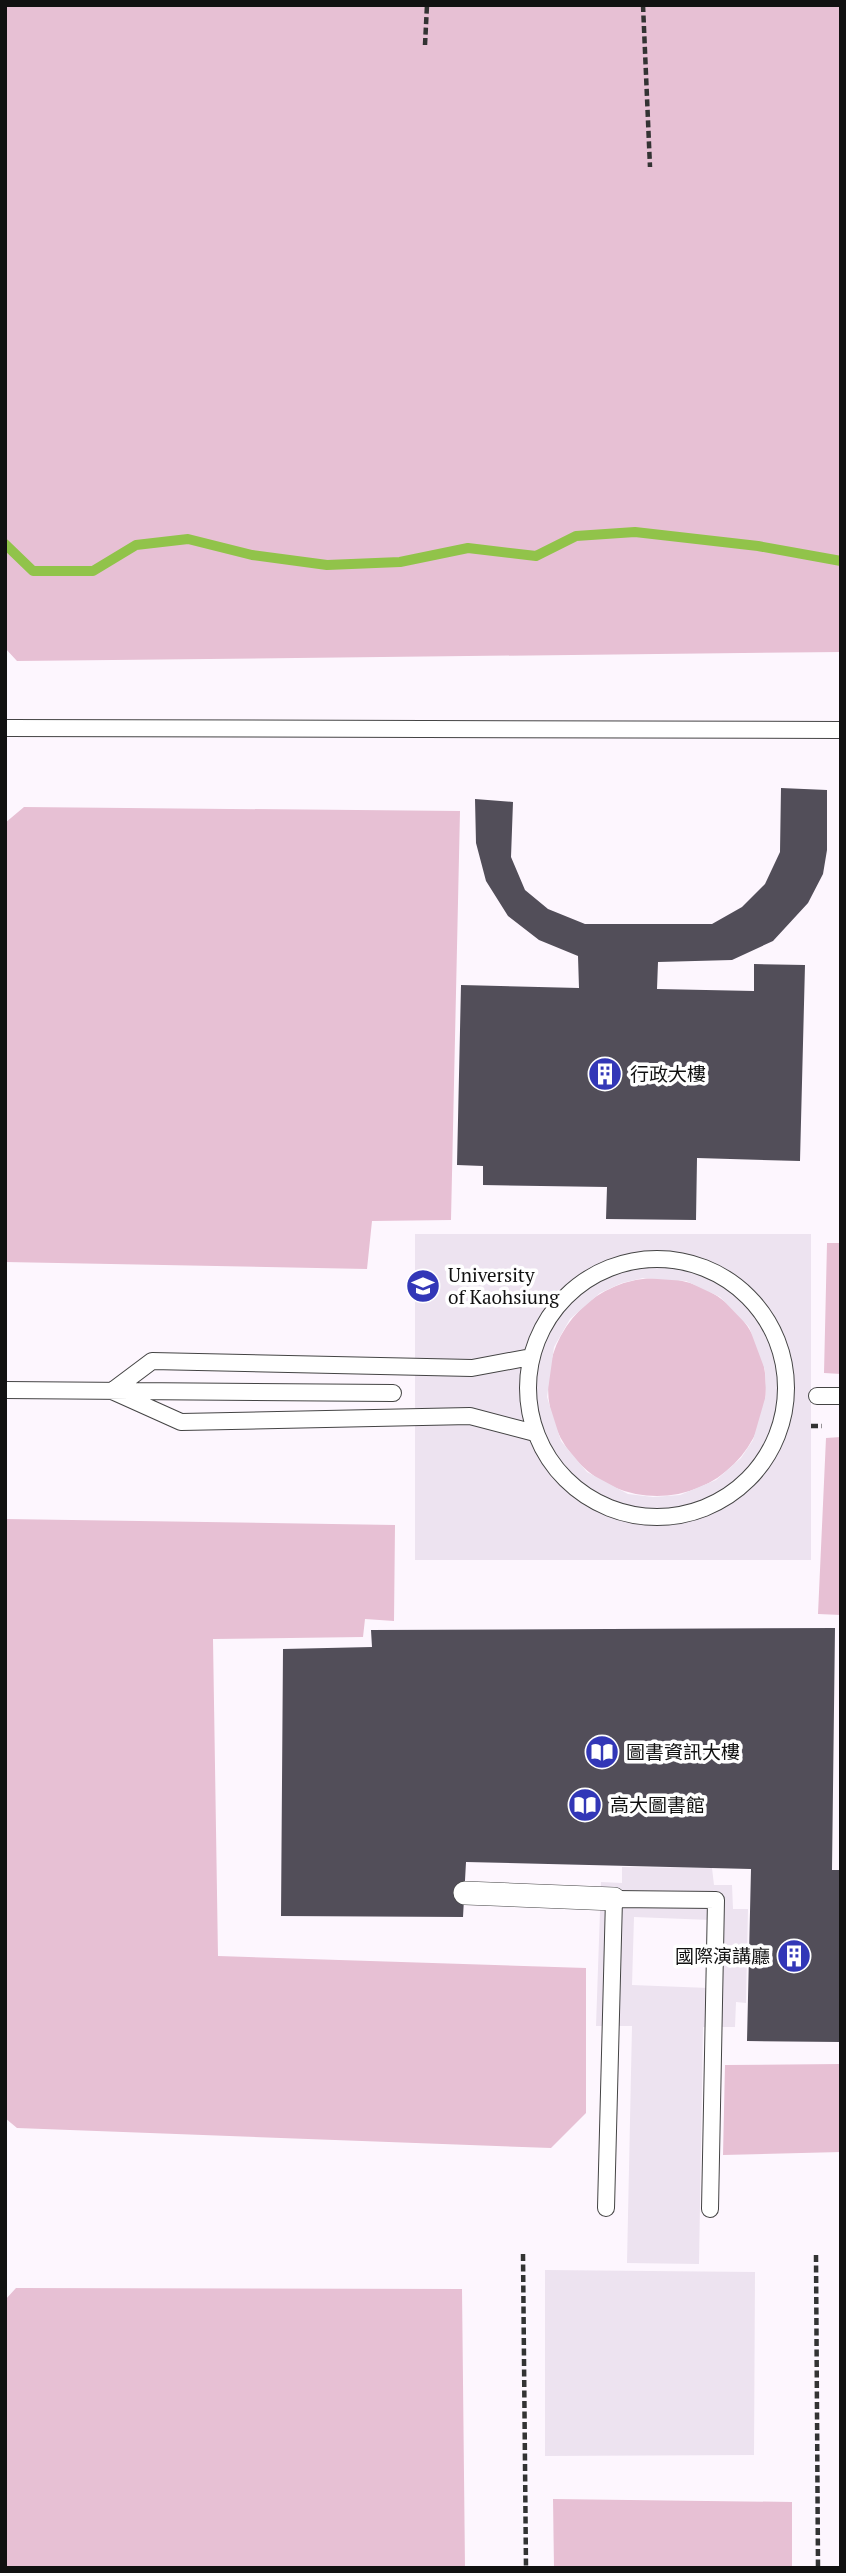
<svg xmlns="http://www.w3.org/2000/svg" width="846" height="2573" viewBox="0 0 846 2573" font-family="'PT Serif','Noto Sans TC',serif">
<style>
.green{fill:#e7c0d4}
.plaza{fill:#ede3f0;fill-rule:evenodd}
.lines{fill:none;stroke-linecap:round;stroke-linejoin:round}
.stream{stroke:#91c34a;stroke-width:10}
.building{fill:#524e59}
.service-casing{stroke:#444;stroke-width:18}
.pedestrian-casing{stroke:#444;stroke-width:24}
.path{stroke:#333;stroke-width:4.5;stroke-dasharray:7 3.5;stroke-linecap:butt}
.service{stroke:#fff;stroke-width:16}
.pedestrian{stroke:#fff;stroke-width:23}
.labels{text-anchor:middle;stroke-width:7;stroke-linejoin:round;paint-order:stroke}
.poi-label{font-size:19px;fill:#111;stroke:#fff;text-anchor:start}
</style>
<rect width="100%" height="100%" fill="#fdf6fe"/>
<path class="green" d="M5,5H841V652L17,661L5,648Z
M24,807L460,811L451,1220L372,1221L367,1269L5,1262V823Z
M827,1243H841V1374L824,1373Z
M548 1387a109 109 0 1 1 218 0a109 109 0 1 1-218 0Z
M841,1437V1615L818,1614L826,1438Z
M5,1519L395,1525L394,1621L365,1619L363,1637L213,1639L218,1956L586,1968V2113L551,2148L17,2128L5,2118Z
M841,2064V2152L723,2155L725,2065Z
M16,2288L462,2289L465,2568H5V2300Z
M553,2499L792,2502V2568H554Z"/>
<path class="plaza" d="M415,1234H811V1560H415ZM643,1278L686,1281L720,1297L749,1327L765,1370L766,1395L753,1440L741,1458L716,1480L680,1495L653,1497L628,1494L587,1472L561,1441L547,1397L554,1347L570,1319L600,1293L622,1283Z
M622,1867L712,1868L714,1885H732L733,1909H748L746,2003L736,2002L735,2027H703L699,2264L627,2263L632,2026H596L601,1882L622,1883ZM634,1917L711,1920L709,1988L632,1985Z
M545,2270L755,2272L754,2455L545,2456Z"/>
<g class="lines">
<path class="stream" d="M5,544L33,571H93L136,545L188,539L252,555L327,565L400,562L468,548L536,556L576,536L635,532L758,546L841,561"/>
</g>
<path class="building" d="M781,788L827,790V850L823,874L808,903L773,941L732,960L658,962L657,989L754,991V964L805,965L800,1161L697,1158L696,1220L606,1219L607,1187L483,1185V1166L457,1165L461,985L579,988L578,956L539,940L508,916L486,881L476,843L475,799L513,802L511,857L525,890L548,909L585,924H712L742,907L765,884L780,852Z
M835,1628L832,1870H841V2042L747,2041L751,1869L466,1862L463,1917L281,1916L283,1649L372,1647L371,1630Z"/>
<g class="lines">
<g class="service-casing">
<path id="service" d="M5,728L841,730
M528 1388a129 129 0 1 1 258 0a129 129 0 1 1-258 0Z
M5,1390L393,1393
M112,1391L181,1422L470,1416L535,1433
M112,1391L152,1361L472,1368L531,1357
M817,1396H841
M606,2208L614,1899L716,1900L710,2209"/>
</g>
<g class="pedestrian-casing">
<path id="pedestrian" d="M465,1893L614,1899"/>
</g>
<path class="path" d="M643,5L650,167
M425,45L427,5
M811,1426H822
M523,2254L526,2568
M816,2255L818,2568"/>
<use href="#service" class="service"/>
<use href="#pedestrian" class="pedestrian"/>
</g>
<defs>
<g id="building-disc" transform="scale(1.75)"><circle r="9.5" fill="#3237b7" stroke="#fff"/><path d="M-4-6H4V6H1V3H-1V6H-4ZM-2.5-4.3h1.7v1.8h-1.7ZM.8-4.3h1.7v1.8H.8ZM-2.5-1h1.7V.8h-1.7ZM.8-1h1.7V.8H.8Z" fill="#fff"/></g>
<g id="university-disc" transform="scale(1.75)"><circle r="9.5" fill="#3237b7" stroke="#fff"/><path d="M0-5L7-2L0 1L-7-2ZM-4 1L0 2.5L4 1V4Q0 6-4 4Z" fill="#fff"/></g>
<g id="library-disc" transform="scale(1.75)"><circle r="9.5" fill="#3237b7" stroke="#fff"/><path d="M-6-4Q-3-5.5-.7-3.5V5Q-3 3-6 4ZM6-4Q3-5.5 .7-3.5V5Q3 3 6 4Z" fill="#fff"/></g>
</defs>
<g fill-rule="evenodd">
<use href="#building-disc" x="605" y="1074"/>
<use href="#university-disc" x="423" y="1286"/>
<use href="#library-disc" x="602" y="1752"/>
<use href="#library-disc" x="585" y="1805"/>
<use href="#building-disc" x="794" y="1956"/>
</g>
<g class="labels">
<g class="poi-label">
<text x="630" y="1081">行政大樓</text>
<text x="448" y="1282">University<tspan x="448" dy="22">of Kaohsiung</tspan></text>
<text x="626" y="1759">圖書資訊大樓</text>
<text x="610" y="1812">高大圖書館</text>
<text x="770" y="1963" text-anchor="end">國際演講廳</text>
</g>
</g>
<rect width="846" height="2573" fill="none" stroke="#111111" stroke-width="14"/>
</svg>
